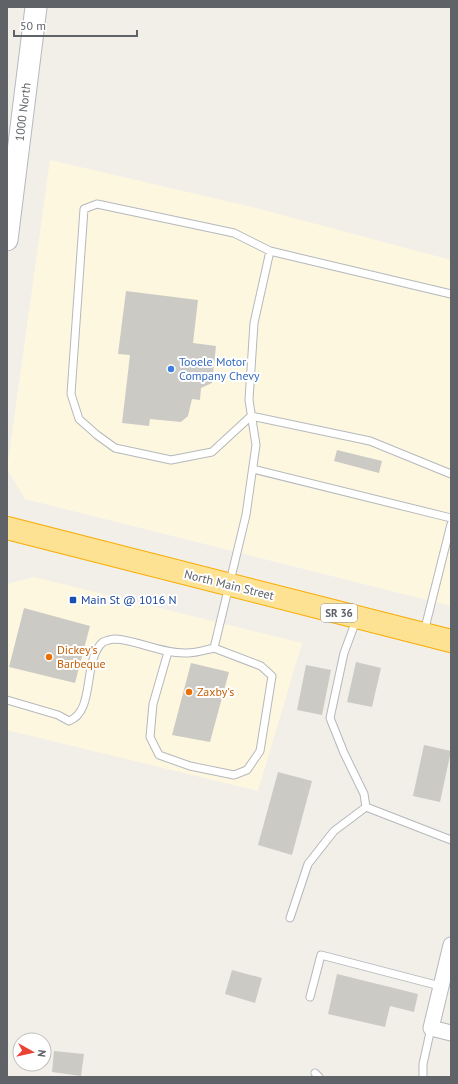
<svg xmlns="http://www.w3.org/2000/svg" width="458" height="1084" viewBox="0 0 458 1084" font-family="'PT Sans',sans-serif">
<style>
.commercial{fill:#fef7e0}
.building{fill:#cccac5}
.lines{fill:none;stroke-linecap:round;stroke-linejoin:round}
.lane-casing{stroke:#b5b8bc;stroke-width:9}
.street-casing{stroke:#b5b8bc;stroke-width:17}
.secondary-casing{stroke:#b6babf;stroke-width:23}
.highway-casing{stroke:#f9ab00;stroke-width:24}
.lane{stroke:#fff;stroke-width:7}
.street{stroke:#fff;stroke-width:15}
.secondary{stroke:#fff;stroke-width:21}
.highway{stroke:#fde293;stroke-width:22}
.shop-dot{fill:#3f7fe0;stroke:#fff;stroke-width:1.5}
.transit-dot{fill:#1a4fb4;stroke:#fff;stroke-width:1.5}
.food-dot{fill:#e8710a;stroke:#fff;stroke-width:1.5}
.labels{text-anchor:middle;stroke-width:4;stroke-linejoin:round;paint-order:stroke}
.shield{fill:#fff;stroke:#8f9295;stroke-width:1}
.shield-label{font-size:11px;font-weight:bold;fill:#5f6368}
.street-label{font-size:12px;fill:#5f6368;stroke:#fff}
.shop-label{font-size:12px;fill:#366cbe;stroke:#fff;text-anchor:start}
.transit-label{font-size:12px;fill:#164399;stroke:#fff;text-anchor:start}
.food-label{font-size:12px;fill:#c56008;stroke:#fff;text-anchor:start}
</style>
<rect width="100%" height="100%" fill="#f1efe8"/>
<path class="commercial" d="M50,160L260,209L451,260V606L25,499L7,469Z
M34,577L302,643L258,791L7,730V584Z"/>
<path class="building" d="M126,291L198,300L193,343L216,346L212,383L201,388L200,400L192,399L188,416L181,422L150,419L149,426L122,423L130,355L118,354Z
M337,450L382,461L379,473L334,461Z
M24,608L90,626L75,683L9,667Z
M356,662L381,668L372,707L347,702Z
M191,663L229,672L210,742L172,735Z
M306,665L331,670L322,715L297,710Z
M424,745L451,751L440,802L413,796Z
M278,772L312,781L292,855L258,845Z
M232,970L262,978L255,1003L225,994Z
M337,974L418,994L414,1012L390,1006L385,1027L328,1014Z
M54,1051L84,1054L81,1076L52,1072Z"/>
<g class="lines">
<g class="lane-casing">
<path id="lane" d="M270,251L234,233L97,204L84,209L71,394L79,419L97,435L115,448L171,460L212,452L251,416L370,441L451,474
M253,469L451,518
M357,618L344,653L330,718L344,753L364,794L366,807L451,840
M424,632L451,524
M168,652L153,704L150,737L159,755L190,766L234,775L247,770L260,751L272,676L261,666L214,648
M7,700L58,715L69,721C96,711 82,660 103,642C105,641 112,639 115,639C137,640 162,654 187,653C196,653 205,650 214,648L246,515L256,445L249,400L254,323L270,251L451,294
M290,918L308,864L334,831L366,807
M310,997L321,955L440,986
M315,1073L319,1077
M423,1077V1064L431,1028"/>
</g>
<g class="street-casing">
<path id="street" d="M451,945L431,1028L451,1033"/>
</g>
<g class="secondary-casing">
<path id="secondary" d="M7,240L36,7"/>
</g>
<g class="highway-casing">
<path id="highway" d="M7,528L451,641"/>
</g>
<use href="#lane" class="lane"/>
<use href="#street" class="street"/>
<use href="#secondary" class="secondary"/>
<use href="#highway" class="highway"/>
</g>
<circle class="shop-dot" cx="171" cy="369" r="4"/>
<rect class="transit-dot" x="69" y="596" width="8" height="8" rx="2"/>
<g class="food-dot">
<circle cx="49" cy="657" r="4"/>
<circle cx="189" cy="692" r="4"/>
</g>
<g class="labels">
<rect class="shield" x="321" y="604" width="36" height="18" rx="3"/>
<g class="shield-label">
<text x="339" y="617">SR 36</text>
</g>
<g class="street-label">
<text transform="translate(23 112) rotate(-83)" y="4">1000 North</text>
<text transform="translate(229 585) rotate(14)" y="4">North Main Street</text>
</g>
<g class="shop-label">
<text x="179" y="366">Tooele Motor<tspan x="179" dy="14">Company Chevy</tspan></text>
</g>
<g class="transit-label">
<text x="81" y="604">Main St @ 1016 N</text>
</g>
<g class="food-label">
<text x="57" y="654">Dickey's<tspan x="57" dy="14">Barbeque</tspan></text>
<text x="197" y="696">Zaxby's</text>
</g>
</g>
<rect width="458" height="1084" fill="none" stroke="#5f6368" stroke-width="16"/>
<g transform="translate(32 1052) rotate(98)"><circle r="19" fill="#ffffff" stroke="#bfc1c3"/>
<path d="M0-3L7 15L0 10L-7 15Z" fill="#ea4335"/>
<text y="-6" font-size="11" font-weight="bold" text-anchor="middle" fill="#5f6368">N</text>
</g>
<path d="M14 30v6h123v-6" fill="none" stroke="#5f6368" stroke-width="2"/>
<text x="20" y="30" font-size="12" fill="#5f6368" stroke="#ffffff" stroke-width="3" paint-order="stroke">50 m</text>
</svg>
